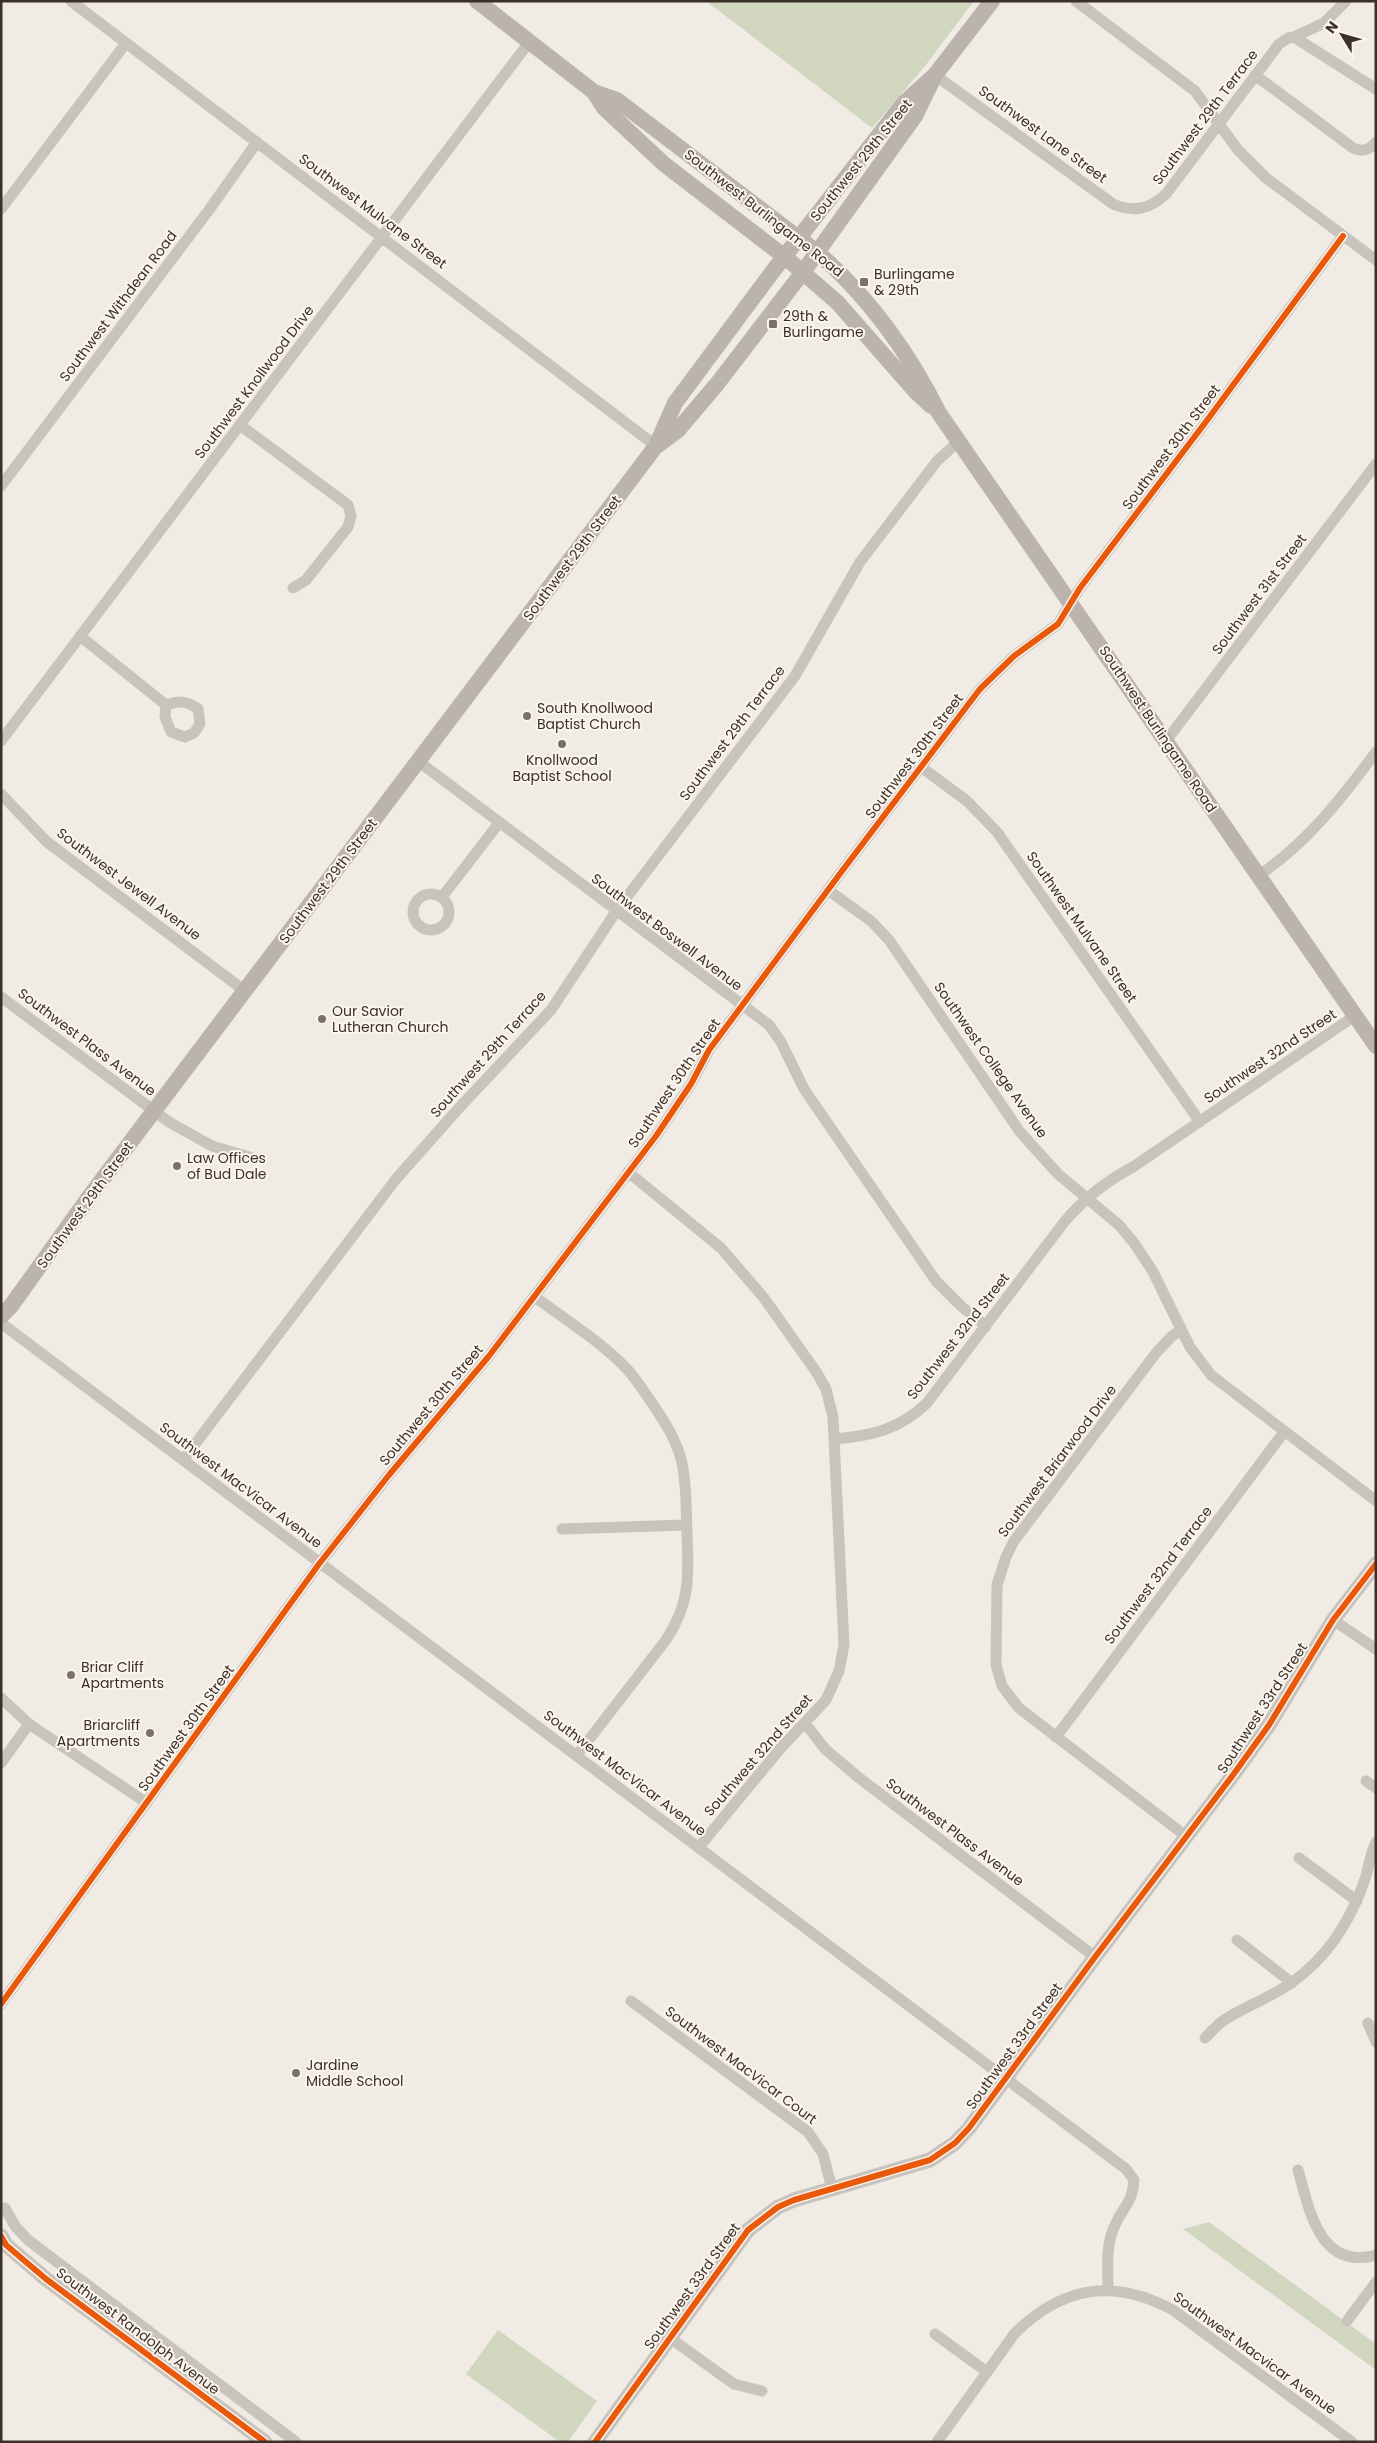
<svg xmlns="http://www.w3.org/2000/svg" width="1377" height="2443" viewBox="0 0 1377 2443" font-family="Poppins,sans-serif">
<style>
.green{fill:#d1d6bf}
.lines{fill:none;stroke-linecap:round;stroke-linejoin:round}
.minor{stroke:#c9c3be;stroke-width:11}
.tertiary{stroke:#c9c3be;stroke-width:15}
.secondary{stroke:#bab3ae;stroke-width:16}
.cycleway-casing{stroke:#fbf5ee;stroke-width:9}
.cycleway{stroke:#e8590c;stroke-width:6}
.poi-dot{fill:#7a716c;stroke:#fbf5ee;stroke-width:2}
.labels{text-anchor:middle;stroke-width:4;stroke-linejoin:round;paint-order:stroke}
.street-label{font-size:14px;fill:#3b302b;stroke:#fbf5ee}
.poi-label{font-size:14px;fill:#3b302b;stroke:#fbf5ee;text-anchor:start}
</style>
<rect width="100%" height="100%" fill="#f0ebe5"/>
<path class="green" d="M706,1H974L925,66L872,128Z
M1209,2222L1376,2344V2370L1183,2229Z
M498,2330L597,2401L568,2442H560L466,2374Z"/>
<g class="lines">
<path class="minor" d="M71,1L656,446
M1076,1L1195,91L1238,150L1266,178L1376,260
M1294,37L1324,23L1346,1
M935,75L1113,204C1134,213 1150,209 1166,194L1279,44L1288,38L1294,37L1376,89
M1255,75L1353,148C1362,152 1369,151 1376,142
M1,209L126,43
M240,425L348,505L351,516L348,527L306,580L293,588
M1,486L209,210L257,142
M80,636L166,705L165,717L171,732L185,737L194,733L200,724L198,709C186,700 179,701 166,705
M1,741L530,41
M1166,741L1376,464
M418,761L769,1025L781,1042L804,1089L936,1281L961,1306L986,1326
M921,767L967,801L997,832L1200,1122
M1,794L47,842L245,991
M1258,876C1307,843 1341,799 1376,752
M828,890L871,921L889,940L1020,1132L1058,1174L1119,1225L1134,1243L1152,1270L1190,1347L1211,1375L1376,1501
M413 912a18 18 0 1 1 36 0a18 18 0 1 1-36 0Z
M442,897L499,823
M1,997L169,1122L212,1146L253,1158
M628,1172L721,1248L764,1298L817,1373L826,1389L833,1417L844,1645L839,1671L826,1700L780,1749L699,1847
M535,1297C566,1320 600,1341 627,1369C637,1380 645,1393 654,1406C666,1424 677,1441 682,1463C687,1487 686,1511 687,1535C689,1576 690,1604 666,1640L577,1755
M1,1323L1126,2169L1134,2180C1132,2203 1125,2204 1116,2223C1105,2244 1108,2267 1108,2289
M1181,1330L1171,1337L1156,1353L1014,1541L1006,1557L997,1585L996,1665L1002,1686L1019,1708L1187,1837
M834,1439C871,1436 899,1430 927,1403L1065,1221C1085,1198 1106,1181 1133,1167L1356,1015
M183,1460L396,1179L459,1108L551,1010L617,910L795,676L860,562L937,461L959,441
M562,1529L686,1525
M1333,1620L1376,1649
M1,1698L29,1724L147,1803
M805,1723L825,1749L858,1777L1095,1957
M1056,1737L1284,1432
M1,1763L29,1724
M1366,1781L1376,1788
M1299,1858L1357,1901
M1237,1940L1292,1983
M631,2001L808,2132L823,2154L832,2189
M1,2004L319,1564L389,1475L489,1356L656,1136L691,1084L709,1050L842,871L980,689L1014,656L1058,624L1080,588L1208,419L1343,236
M1368,2023L1376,2042
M1205,2038C1211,2032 1217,2025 1224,2020C1246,2006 1270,1998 1291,1983C1327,1958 1351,1920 1365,1879C1369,1867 1370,1854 1376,1842
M1298,2170C1309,2208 1319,2271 1376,2255
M5,2208L15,2226L28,2240L296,2442
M1347,2321L1376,2282
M935,2334L987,2372
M670,2338L734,2384L762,2391
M937,2442L1015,2333C1063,2286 1114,2278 1173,2310L1352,2442"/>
<path class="tertiary" d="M1,2236L6,2245L46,2279L265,2442
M595,2442L748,2230L778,2207L794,2200L930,2160L955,2143L969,2128L1095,1957L1233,1775L1269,1725L1333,1620L1376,1564"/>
<path class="secondary" d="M477,1L594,92L617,100L817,252C869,297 908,351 939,413L1376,1046
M594,92L604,108L664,164L785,257L838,303L916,392L931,406
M658,445L678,430L717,384L803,272L915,116L935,75L992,1
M1,1316L11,1306L92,1193L656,446L675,403L773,271L904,103L935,75"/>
<g class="cycleway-casing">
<path id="cycleway" d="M1,2004L319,1564L389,1475L489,1356L656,1136L691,1084L709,1050L842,871L980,689L1014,656L1058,624L1080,588L1208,419L1343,236
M1,2236L6,2245L46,2279L265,2442
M595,2442L748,2230L778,2207L794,2200L930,2160L955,2143L969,2128L1095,1957L1233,1775L1269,1725L1333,1620L1376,1564"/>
</g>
<use href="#cycleway" class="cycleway"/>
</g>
<g class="poi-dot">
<rect x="859" y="277" width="10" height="10" rx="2.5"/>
<rect x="768" y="319" width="10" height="10" rx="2.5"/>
<circle cx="527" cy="716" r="5"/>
<circle cx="562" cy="744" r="5"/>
<circle cx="322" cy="1019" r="5"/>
<circle cx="177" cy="1166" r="5"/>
<circle cx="71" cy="1675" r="5"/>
<circle cx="150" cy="1733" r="5"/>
<circle cx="296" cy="2073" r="5"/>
</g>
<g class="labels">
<g class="street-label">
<text transform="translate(1205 117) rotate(-53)" y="5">Southwest 29th Terrace</text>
<text transform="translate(1043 134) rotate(36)" y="5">Southwest Lane Street</text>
<text transform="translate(861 160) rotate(-51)" y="5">Southwest 29th Street</text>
<text transform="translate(373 211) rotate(37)" y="5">Southwest Mulvane Street</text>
<text transform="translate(764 213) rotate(38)" y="5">Southwest Burlingame Road</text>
<text transform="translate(118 306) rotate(-53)" y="5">Southwest Withdean Road</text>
<text transform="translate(254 382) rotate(-53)" y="5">Southwest Knollwood Drive</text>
<text transform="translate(1171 447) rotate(-53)" y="5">Southwest 30th Street</text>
<text transform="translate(572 558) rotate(-53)" y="5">Southwest 29th Street</text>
<text transform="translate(1259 594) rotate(-53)" y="5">Southwest 31st Street</text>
<text transform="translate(1158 729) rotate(56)" y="5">Southwest Burlingame Road</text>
<text transform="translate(732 733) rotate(-53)" y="5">Southwest 29th Terrace</text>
<text transform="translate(914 756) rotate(-53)" y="5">Southwest 30th Street</text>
<text transform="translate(328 881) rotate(-53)" y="5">Southwest 29th Street</text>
<text transform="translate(129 884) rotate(37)" y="5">Southwest Jewell Avenue</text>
<text transform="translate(1082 927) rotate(55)" y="5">Southwest Mulvane Street</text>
<text transform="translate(667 932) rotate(37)" y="5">Southwest Boswell Avenue</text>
<text transform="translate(87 1042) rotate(37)" y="5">Southwest Plass Avenue</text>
<text transform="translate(488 1054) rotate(-48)" y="5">Southwest 29th Terrace</text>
<text transform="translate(1270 1056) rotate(-34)" y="5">Southwest 32nd Street</text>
<text transform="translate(991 1060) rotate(55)" y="5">Southwest College Avenue</text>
<text transform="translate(674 1083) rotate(-56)" y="5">Southwest 30th Street</text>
<text transform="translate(85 1205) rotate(-54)" y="5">Southwest 29th Street</text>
<text transform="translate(958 1336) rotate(-52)" y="5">Southwest 32nd Street</text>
<text transform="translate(431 1405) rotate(-50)" y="5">Southwest 30th Street</text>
<text transform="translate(1057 1461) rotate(-53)" y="5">Southwest Briarwood Drive</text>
<text transform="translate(241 1485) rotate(37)" y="5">Southwest MacVicar Avenue</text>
<text transform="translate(1158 1575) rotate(-53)" y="5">Southwest 32nd Terrace</text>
<text transform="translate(1262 1708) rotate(-57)" y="5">Southwest 33rd Street</text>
<text transform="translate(186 1728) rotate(-54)" y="5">Southwest 30th Street</text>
<text transform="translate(758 1755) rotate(-49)" y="5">Southwest 32nd Street</text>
<text transform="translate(625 1773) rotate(37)" y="5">Southwest MacVicar Avenue</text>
<text transform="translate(955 1832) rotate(37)" y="5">Southwest Plass Avenue</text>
<text transform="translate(1014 2046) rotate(-54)" y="5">Southwest 33rd Street</text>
<text transform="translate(741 2065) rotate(37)" y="5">Southwest MacVicar Court</text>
<text transform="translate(692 2286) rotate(-54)" y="5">Southwest 33rd Street</text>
<text transform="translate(138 2331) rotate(37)" y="5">Southwest Randolph Avenue</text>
<text transform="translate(1255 2353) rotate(36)" y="5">Southwest Macvicar Avenue</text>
</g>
<g class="poi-label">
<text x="874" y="279">Burlingame<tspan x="874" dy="16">&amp; 29th</tspan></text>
<text x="783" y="321">29th &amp;<tspan x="783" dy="16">Burlingame</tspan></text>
<text x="537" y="713">South Knollwood<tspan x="537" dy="16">Baptist Church</tspan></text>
<text x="562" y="765" text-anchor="middle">Knollwood<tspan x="562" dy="16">Baptist School</tspan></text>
<text x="332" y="1016">Our Savior<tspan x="332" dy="16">Lutheran Church</tspan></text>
<text x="187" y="1163">Law Offices<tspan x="187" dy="16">of Bud Dale</tspan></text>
<text x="81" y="1672">Briar Cliff<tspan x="81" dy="16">Apartments</tspan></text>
<text x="140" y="1730" text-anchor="end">Briarcliff<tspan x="140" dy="16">Apartments</tspan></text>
<text x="306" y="2070">Jardine<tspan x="306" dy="16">Middle School</tspan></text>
</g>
</g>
<rect width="1377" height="2443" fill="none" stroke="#3b302b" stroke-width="5"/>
<g transform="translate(1342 35) rotate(307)" stroke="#fbf5ee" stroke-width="4" paint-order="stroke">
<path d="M0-4L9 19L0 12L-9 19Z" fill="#3b302b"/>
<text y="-8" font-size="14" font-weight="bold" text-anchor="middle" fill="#3b302b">N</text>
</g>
</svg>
